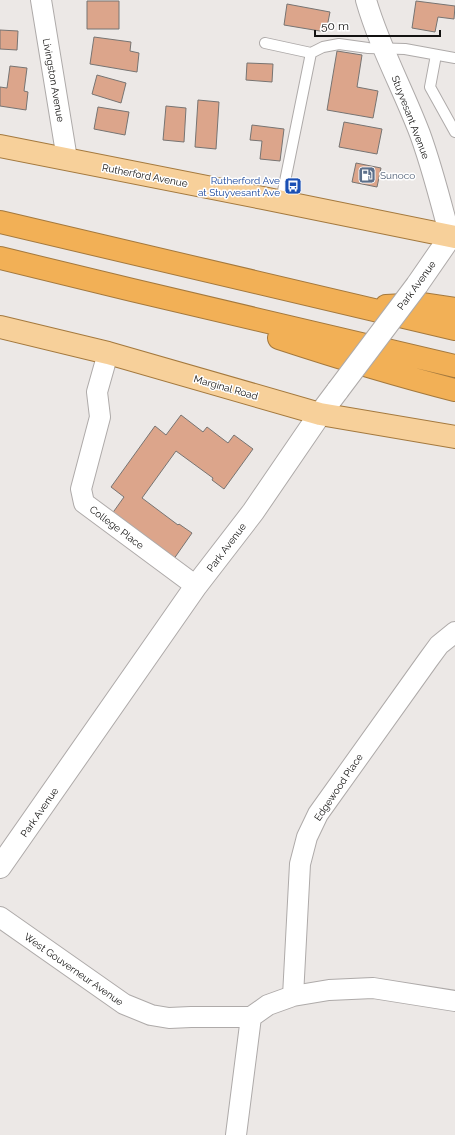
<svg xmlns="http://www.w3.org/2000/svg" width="455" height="1135" viewBox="0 0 455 1135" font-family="Raleway,sans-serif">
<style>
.building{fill:#dca58b;stroke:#777472}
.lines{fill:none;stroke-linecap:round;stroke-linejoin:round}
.lane-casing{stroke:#aeaaa9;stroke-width:12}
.street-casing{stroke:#aeaaa9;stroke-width:22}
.secondary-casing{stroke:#aeaaa9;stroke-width:24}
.primary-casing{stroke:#a4793e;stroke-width:24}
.highway-casing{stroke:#a4793e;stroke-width:24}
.lane{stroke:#fff;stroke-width:10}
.street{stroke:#fff;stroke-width:20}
.secondary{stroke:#fff;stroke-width:22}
.primary{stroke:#f7d09a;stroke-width:22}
.highway{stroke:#f2b056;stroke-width:22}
.secondary-bridge-casing{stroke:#aeaaa9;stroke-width:24;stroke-linecap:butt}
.secondary-bridge{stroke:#fff;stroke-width:22}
.labels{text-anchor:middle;stroke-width:3;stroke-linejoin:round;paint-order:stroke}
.street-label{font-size:10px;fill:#131211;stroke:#fff}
.service-label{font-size:10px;fill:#4e5e75;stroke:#fff;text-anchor:start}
.transit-label{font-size:10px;fill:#164399;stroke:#fff;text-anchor:end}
</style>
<rect width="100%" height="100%" fill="#ece8e6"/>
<path class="building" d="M87,1H119V29H87Z
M416,1L455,6L454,19L438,17L435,32L412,28Z
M287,4L330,12L326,32L284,25Z
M0,30L18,31L17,50L0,49Z
M94,37L131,42L130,51L139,53L137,72L90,64Z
M337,51L362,55L357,87L378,91L373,118L327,110Z
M247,63L273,64L272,82L246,80Z
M10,66L27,68L24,91L28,92L26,110L0,106V87L7,88Z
M97,75L126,83L121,103L92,94Z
M198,100L219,102L216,149L195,147Z
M166,106L186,108L184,142L163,140Z
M98,107L129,112L125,135L94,129Z
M344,122L382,129L377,154L339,147Z
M252,125L284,129L280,161L260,159L262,141L250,140Z
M356,163L381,168L377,187L352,182Z
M181,415L203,432L207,427L228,443L234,435L253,449L224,489L212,480L213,478L176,451L142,498L178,525L179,524L192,533L171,563L109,518L124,497L111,487L155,426L166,435Z"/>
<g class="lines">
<g class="lane-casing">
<path id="lane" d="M265,43L311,53L323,47L339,44L368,48L405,49L455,58
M436,55L430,87L455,132
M281,201L311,53"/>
</g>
<g class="street-casing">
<path id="street" d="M41,0L67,159
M366,0C379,46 403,89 420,134C432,167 441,202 450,237
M108,353L97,392L100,417L81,489L84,503L196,586
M0,917L124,1004L151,1015L169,1018L191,1017H251L268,1005L293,996L329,990L373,988L455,1001
M293,996L300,864L307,837L318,814L428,660L439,645L455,632
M236,1135L251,1017"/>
</g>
<g class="secondary-casing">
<path id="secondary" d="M417,285L455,230
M0,867L196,586L253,512L320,414L338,390"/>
</g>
<g class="primary-casing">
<path id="primary" d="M0,146L263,198L455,237
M0,327L108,353L320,414L455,437"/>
</g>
<g class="highway-casing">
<path id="highway" d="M0,222L455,329
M0,258L132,290L455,366
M386,306L423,304L455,309
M279,338C337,357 396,375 455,390"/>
</g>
<use href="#lane" class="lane"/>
<use href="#street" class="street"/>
<use href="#secondary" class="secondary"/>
<use href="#primary" class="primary"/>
<use href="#highway" class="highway"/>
<g class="secondary-bridge-casing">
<path id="secondary-bridge" d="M338,390L417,285"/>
</g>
<use href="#secondary-bridge" class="secondary-bridge"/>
</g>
<defs>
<g id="fuel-square" transform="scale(0.9)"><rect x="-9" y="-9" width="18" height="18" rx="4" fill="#5c6f8a" stroke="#fff"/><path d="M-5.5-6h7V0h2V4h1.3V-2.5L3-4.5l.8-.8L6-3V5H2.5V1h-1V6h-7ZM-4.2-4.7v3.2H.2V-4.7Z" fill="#fff"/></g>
<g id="bus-square" transform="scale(0.9)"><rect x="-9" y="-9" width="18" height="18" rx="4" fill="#1a4fb4" stroke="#fff"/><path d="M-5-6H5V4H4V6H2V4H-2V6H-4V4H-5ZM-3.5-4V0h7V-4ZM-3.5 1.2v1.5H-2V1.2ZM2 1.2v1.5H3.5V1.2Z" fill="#fff"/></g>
</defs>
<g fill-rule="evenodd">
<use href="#fuel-square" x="367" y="175"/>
<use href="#bus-square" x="293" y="186"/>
</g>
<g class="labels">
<g class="street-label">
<text transform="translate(54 80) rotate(80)" y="4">Livingston Avenue</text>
<text transform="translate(411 117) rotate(69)" y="4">Stuyvesant Avenue</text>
<text transform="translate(145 175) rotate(11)" y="4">Rutherford Avenue</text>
<text transform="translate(416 285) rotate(-54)" y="4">Park Avenue</text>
<text transform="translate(226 387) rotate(16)" y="4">Marginal Road</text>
<text transform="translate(117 527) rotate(37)" y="4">College Place</text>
<text transform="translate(226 547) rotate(-53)" y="4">Park Avenue</text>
<text transform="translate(338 787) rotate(-56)" y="4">Edgewood Place</text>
<text transform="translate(39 812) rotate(-55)" y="4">Park Avenue</text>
<text transform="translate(74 969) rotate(35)" y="4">West Gouverneur Avenue</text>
</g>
<g class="service-label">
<text x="380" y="179">Sunoco</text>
</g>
<g class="transit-label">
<text x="280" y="184">Rutherford Ave<tspan x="280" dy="12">at Stuyvesant Ave</tspan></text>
</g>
</g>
<path d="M315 30v6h125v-6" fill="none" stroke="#131211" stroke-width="2"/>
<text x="321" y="30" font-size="12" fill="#131211" stroke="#ffffff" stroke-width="3" paint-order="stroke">50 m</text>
</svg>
